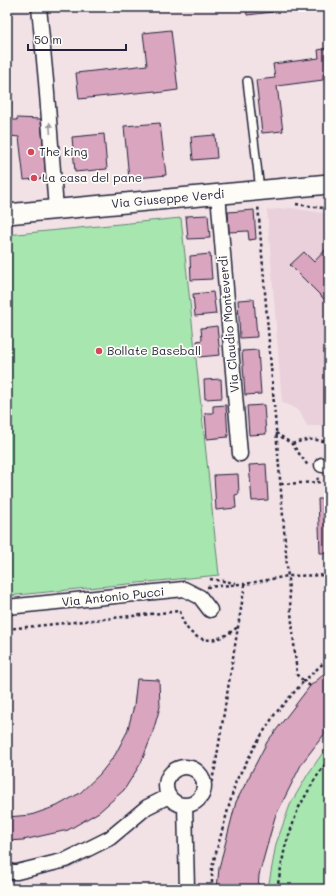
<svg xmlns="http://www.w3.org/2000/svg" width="336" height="896" viewBox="0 0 336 896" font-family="Mali,sans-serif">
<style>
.built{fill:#ead0da}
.green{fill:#a7e7af;stroke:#648475}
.building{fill:#d9a5bf;stroke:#22223b}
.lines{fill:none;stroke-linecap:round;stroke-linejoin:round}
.lane-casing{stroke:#22223b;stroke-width:10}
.street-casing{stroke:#22223b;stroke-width:17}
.secondary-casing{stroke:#22223b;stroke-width:22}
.path{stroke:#22223b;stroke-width:2.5;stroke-dasharray:3 3;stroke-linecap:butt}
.lane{stroke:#fdfcf7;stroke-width:7}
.street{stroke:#fdfcf7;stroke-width:14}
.secondary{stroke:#fdfcf7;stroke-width:19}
.oneway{fill:#9a9aa2}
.poi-dot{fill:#d1495b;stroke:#fdfcf7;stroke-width:1.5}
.labels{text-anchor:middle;stroke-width:3.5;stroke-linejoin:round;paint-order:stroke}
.poi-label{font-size:12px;fill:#22223b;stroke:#fdfcf7;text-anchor:start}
.street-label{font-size:12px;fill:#22223b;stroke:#fdfcf7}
</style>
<rect width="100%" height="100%" fill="#f2e2e6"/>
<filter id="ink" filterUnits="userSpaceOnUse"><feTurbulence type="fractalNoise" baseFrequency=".025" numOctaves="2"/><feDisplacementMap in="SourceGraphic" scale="8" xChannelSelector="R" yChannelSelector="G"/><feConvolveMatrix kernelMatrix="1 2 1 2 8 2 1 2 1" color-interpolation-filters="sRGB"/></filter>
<g filter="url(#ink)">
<path class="built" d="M292,208L329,214V426H307L301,414L296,409L289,405L282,403L267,210Z"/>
<path class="green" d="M181,218L219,575L7,596V235Z
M329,744V889H268L276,844L290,805L308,774Z"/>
<path class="building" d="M246,7H272L273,12L247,15Z
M171,30L178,90L156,93L155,91L79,99L76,73L147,65L143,33Z
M329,48V73L323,74V80L277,86L283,131L262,133L256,80L275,78L273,64L319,58L318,50Z
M7,90H12L10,136H7Z
M17,118L41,119L46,178L24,180L19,137L10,136L11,120H17Z
M160,123L166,175L129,179L124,126Z
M104,134L107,169L75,172L72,137Z
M215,135L217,158L193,160L191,137Z
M254,210L256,239L249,240L248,231L229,232L228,212Z
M208,215L210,238L188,239L186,216Z
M329,246V304L290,265L304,252L314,262Z
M210,254L212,279L191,280L190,256Z
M213,292L216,314L195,316L193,294Z
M254,299L257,337L240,338L238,300Z
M217,326L220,355L199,357L197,341L202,340L201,328Z
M258,350L261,394L245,395L242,351Z
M221,379L222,398L205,399L204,380Z
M226,405L228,437L207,439L205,413H213V406Z
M264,405L266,434L249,435L247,406Z
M266,464L268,500L252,501L249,465Z
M238,474L239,494L235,495L236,508L216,510L214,475Z
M318,499H329V553H320Z
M329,670V728L302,763L275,817L259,875L258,889H217L219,868L236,802L267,742L310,686Z
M137,679L159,680L160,707L152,735L141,763L124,790L99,812L68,830L23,840L7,841V817L31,815L57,806L80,793L100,774L115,755L127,732L134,706Z"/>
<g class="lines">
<g class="lane-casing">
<path id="lane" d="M247,81L260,190"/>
</g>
<g class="street-casing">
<path id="street" d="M39,7L46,81L56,209
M218,194L240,454
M322,465H329
M7,607L184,589L200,597L210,610
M166 786a19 19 0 1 1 38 0a19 19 0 1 1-38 0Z
M185,805L187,889
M7,872H17L66,860L110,838L147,807L169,796"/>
</g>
<g class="secondary-casing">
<path id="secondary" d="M7,214L329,184"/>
</g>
<path class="path" d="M296,204L329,209
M276,433L292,444L309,467
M292,444C306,439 315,438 329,443
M281,484L320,482L317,478
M210,579L236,583
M207,587L241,584H245
M7,629L180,611C183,630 199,645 219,638C226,636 232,631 238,627
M310,686L304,681L329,658
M204,788H210L215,768L245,584L288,576L329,575
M212,889V867L236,781L259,739L275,714L304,681L297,675L289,591L258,205
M277,889L285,847L298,809L315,779L329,759"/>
<use href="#lane" class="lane"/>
<use href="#street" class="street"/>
<use href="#secondary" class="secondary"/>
</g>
<defs><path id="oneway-solid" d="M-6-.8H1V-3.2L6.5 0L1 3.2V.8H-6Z"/></defs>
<use class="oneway" href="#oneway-solid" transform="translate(50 128) rotate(-94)"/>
</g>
<g class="poi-dot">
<circle cx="31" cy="152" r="4"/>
<circle cx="34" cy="178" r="4"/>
<circle cx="99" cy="351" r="4"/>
</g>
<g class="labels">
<g class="poi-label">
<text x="39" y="156">The king</text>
<text x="42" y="182">La casa del pane</text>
<text x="107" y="355">Bollate Baseball</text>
</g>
<g class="street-label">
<text transform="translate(168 199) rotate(-5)" y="4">Via Giuseppe Verdi</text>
<text transform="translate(229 324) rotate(-95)" y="4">Via Claudio Monteverdi</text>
<text transform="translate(113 597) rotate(-6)" y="4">Via Antonio Pucci</text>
</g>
</g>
<rect width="336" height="896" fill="none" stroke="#fdfcf7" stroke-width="24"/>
<rect x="12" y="12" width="312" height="872" fill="none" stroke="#22223b" stroke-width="1.5" filter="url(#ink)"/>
<path d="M28 44v6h98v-6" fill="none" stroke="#22223b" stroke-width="2"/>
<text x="34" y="44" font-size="12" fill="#22223b" stroke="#fdfcf7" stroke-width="3" paint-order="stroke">50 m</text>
</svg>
